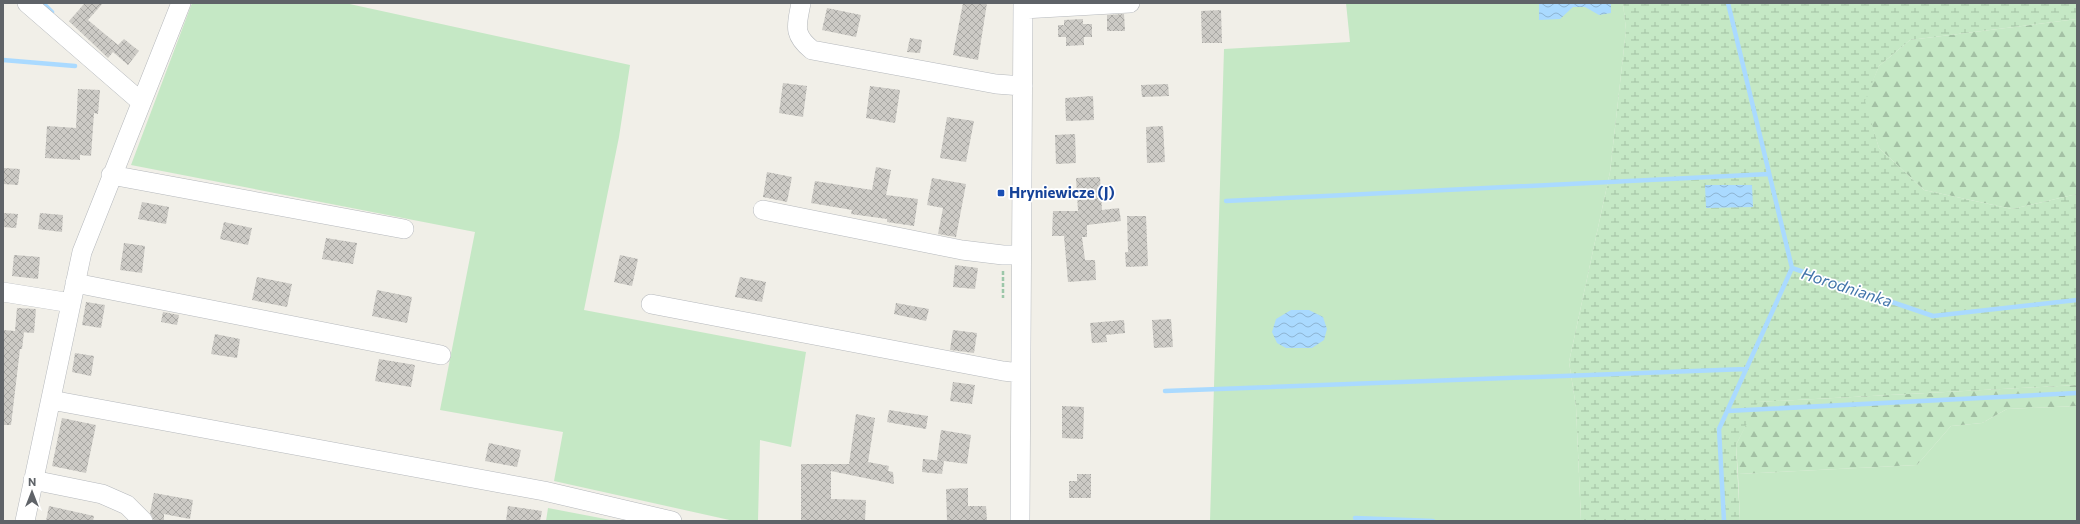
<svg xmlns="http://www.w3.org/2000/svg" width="2080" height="524" viewBox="0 0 2080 524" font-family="Commissioner,sans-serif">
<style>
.grass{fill:#c5e8c5}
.forest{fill:url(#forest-firs)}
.wetland{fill:url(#wetland-marsh)}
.water{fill:url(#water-waves)}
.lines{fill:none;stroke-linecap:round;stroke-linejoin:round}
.stream{stroke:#aadaff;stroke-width:4.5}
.building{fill:url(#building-cross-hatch)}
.minor-casing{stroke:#b5b8bc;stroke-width:20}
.path{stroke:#9cc7a9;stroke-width:2.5;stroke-dasharray:4 2;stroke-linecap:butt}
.minor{stroke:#fff;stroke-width:19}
.transit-dot{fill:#1a4fb4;stroke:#fff;stroke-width:1.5}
.labels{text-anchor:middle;stroke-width:3.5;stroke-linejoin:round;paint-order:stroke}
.transit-label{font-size:15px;font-weight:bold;fill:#164399;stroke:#fff;text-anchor:start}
.water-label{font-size:16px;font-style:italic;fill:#4174aa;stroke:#fff}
</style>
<defs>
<pattern id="forest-firs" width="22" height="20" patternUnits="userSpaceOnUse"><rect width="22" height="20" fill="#c5e8c5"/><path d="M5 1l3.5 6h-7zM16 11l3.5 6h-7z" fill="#a3c0a4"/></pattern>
<pattern id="wetland-marsh" width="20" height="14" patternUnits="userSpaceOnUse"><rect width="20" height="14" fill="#c5e8c5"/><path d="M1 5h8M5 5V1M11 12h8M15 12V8" fill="none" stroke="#a3c0a4"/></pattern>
<pattern id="water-waves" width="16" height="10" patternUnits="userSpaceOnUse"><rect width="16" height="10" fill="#aadaff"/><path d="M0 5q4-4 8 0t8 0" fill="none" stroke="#8eb4d2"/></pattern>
<pattern id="building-cross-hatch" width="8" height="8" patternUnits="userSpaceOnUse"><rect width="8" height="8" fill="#cccac5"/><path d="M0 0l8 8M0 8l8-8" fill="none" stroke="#a9a8a4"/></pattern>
</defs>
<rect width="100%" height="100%" fill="#f1efe8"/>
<path class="grass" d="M192,3H345L630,65L619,137L584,310L806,352L791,447L760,440L758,521H734L554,481L563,432L440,410L475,232L131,165Z
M1346,3H1623L1626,30L1610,172L1569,362L1576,407L1581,521H1210L1224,49L1350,42Z
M2077,406V521H1740L1738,474L1917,465L1951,426L1982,423L2007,409Z
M548,508L616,521H546Z"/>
<path class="forest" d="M2077,19V194L2012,209L1924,190L1879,148L1864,101L1879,66L1910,40Z
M2077,385V406L2007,409L1982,423L1951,426L1917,465L1738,474L1736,445L1757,402Z"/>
<path class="wetland" d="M1623,3H2077V19L1910,40L1879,66L1865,101L1879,148L1924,190L2012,209L2077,194V385L1758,402L1736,445L1740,521H1581L1576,407L1569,362L1610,172L1626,30Z"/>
<path class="water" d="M1539,3H1611V13L1599,15L1585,7H1573L1560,19L1539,20Z
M1705,185H1752L1753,207L1706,208Z
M1291,310H1309L1323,317L1327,329L1324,340L1312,348H1286L1277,343L1272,332L1276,319Z"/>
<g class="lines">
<path class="stream" d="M43,3L52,12
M1728,3L1792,268L1933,316L2077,300
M3,60L75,66
M1226,201L1769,174
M1165,391L1746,369
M1727,411L2077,393
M1355,518L1433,521
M1724,521L1719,429L1792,268"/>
</g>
<path class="building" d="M85,3H103L88,20L118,45L124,39L139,51L128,65L113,52L108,58L69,21Z
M963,3H987L978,60L953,55Z
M827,8L861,15L856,37L822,30Z
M1221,10L1222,43H1202L1201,11Z
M1124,14L1125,31H1107V15Z
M1083,19V24H1092V37H1084V45L1066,46V37H1058V25H1064V20Z
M910,38L922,40L920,53L907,52Z
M783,83L807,86L803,117L779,113Z
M1168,84L1169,96L1142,97L1141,85Z
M870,86L900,90L895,123L866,118Z
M78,89L100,90L98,114L94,113L91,156L80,155V160L45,158L47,126L76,128Z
M1093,96L1094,120L1066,121L1065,98Z
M947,117L974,121L966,162L940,158Z
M1163,126L1165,162L1147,163L1146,127Z
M1075,134L1076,163L1056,164L1055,135Z
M876,167L891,170L886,195L918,199L914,226L887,222V219L851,214L852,210L811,203L815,181L872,190Z
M3,168L20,169L18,185L3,184Z
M767,172L792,177L787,202L763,197Z
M1100,177L1102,210L1119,208L1121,221L1087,225V237H1082L1085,260H1095L1096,280L1068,282L1064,236H1052L1053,211H1078L1076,178Z
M932,178L966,184L956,237L938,234L943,208L927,205Z
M142,202L169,207L166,224L138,219Z
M3,213L18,214L16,228L3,227Z
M40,213L63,215L62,232L38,229Z
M1127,216H1146L1148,266L1126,267L1125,252H1128Z
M224,222L252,228L248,245L220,239Z
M326,238L357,243L353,264L322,259Z
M124,243L145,246L142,273L120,270Z
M14,255L40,257L38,279L12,276Z
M620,255L638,259L632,286L614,282Z
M955,265L978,268L975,289L953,287Z
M257,277L292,284L287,307L252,300Z
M740,277L766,282L762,302L735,297Z
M377,290L412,297L407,323L372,316Z
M86,302L105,305L101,328L82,325Z
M896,303L929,309L926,321L894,314Z
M17,308L36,309L34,333L21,332H24L22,349H20L11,425H3V330L15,331Z
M163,312L179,315L177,325L161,322Z
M1171,319L1173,347L1154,348L1152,320Z
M1124,320L1125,333L1106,335L1107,342L1092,343L1090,323Z
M953,330L977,333L974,353L950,350Z
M215,334L240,339L237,358L211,354Z
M75,353L94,356L91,376L72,372Z
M379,359L415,365L411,387L375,381Z
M953,382L975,385L972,404L950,401Z
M1062,406L1084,407L1083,439L1062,438Z
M889,410L928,416L926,429L887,422Z
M856,414L875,418L868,462L889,466L888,471L893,472L894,484L831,471V499L866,500L865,521H801V464H849Z
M62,418L96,425L86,473L52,466Z
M941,430L971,435L967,464L937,460Z
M489,443L521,450L517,467L485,461Z
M923,459L944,461L942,474L922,472Z
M1077,474H1091V498H1069V481H1077Z
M968,488V506H986L987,521H947L946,489Z
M154,493L193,500L190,519L164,514V521H154L150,513Z
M49,506L94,516L93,521H46Z
M508,506L542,511L540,521H506Z"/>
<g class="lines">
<g class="minor-casing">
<path id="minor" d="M27,3L140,101
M801,3C797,25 792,34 812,50L996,84L1023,86
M1023,9L1130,3
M111,175L404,229
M763,210L962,250L1003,255H1021
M75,283L441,355
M3,292L71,303
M651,304L1003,371L1020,373
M51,400L544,491L672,521
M33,480L102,494L127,505L143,521
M25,521L82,252L181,3
M1020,521L1023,3"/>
</g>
<path class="path" d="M1003,271V298"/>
<use href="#minor" class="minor"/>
</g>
<rect class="transit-dot" x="997" y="189" width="8" height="8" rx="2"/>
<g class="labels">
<g class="transit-label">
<text x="1009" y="198">Hryniewicze (J)</text>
</g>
<g class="water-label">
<text transform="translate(1847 287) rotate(18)" y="6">Horodnianka</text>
</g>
</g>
<rect width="2080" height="524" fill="none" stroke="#5f6368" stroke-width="8"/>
<g transform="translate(32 492)" stroke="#ffffff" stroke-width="3" paint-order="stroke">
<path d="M0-3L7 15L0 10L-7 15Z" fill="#5f6368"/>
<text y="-6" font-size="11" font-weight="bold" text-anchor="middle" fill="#5f6368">N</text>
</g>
</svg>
